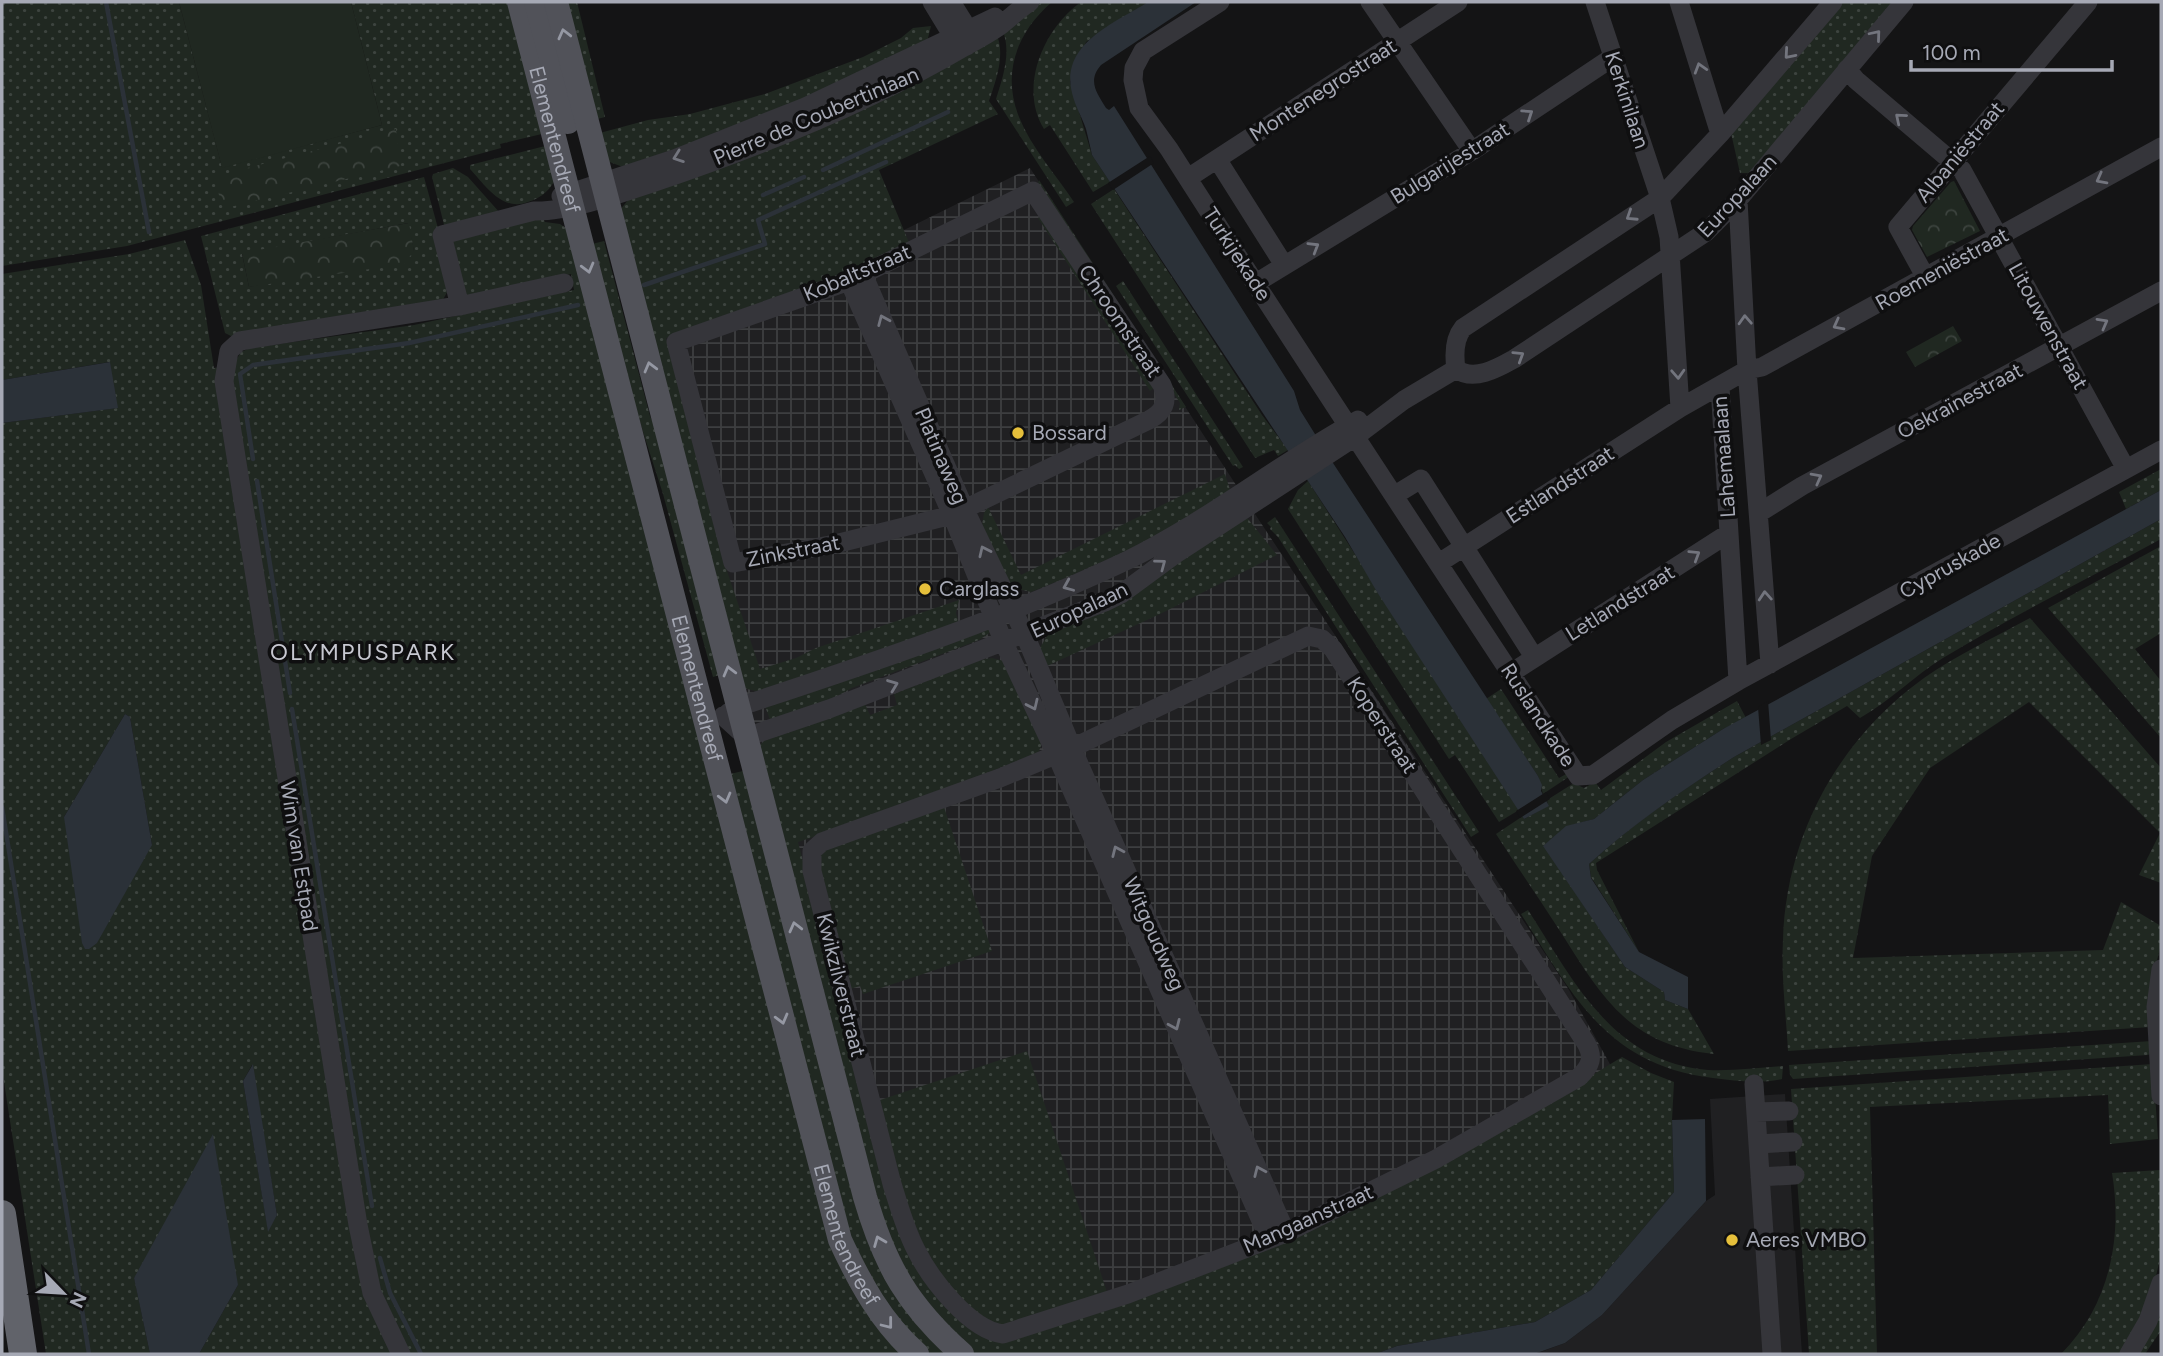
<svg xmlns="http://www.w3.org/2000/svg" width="2163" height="1356" viewBox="0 0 2163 1356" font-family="Figtree,sans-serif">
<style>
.built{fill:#202022}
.industrial{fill:url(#industrial-grid)}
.grass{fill:url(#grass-dots);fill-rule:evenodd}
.forest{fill:url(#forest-crowns)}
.pitch{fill:#202821}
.water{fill:#2b3138}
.pier{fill:#141415}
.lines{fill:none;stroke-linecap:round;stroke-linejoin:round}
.stream{stroke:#2b3138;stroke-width:4.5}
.minor{stroke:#35353a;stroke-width:19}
.major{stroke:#515259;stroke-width:24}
.highway{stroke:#61636a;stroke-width:28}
.oneway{stroke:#9598a3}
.oneway2{stroke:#73757e}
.poi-dot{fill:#e5bf3b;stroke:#0f0f10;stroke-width:2.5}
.labels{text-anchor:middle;stroke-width:7;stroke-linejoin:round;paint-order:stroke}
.street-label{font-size:21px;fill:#a6a9b5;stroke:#0f0f10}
.poi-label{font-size:21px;fill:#a6a9b5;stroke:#0f0f10;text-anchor:start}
.neighbourhood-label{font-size:23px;letter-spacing:2px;fill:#c7c8d1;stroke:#0f0f10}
</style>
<defs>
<pattern id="industrial-grid" width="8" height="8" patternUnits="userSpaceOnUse" patternTransform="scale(1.75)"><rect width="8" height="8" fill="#202022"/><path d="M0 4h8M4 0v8" fill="none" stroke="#3d3e40"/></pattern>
<pattern id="grass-dots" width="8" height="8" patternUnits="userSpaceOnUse" patternTransform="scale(1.75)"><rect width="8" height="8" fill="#202821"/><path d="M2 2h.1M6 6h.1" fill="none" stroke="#3d443f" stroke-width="1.8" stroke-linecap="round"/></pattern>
<pattern id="forest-crowns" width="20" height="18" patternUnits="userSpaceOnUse" patternTransform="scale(1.75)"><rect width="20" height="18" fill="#202821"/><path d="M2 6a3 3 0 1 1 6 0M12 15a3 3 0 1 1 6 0" fill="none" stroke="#3d443f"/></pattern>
</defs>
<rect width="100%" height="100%" fill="#141415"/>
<path class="built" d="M1785,1094L1802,1354H1535L1565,1343L1602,1315L1706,1201L1715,1195L1710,1099Z"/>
<path class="industrial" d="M1030,168L1249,505L1569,990L1611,1066L1387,1207L988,1350L822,994L650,323L847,258Z"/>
<path class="grass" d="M2,2H179L222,167L382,125L351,2H512L546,133L500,144L501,148L483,153L127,246L2,266Z
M562,2H577L605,117L593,120Z
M1042,2H1052C1018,31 1001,72 1019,117C1031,147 1056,175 1074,202L1066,207L996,99C1003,77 1012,51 1002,29Z
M1081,2H1148L1086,42L1070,82L1092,155L1110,182L1093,192L1050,125L1044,129C1018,87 1044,28 1081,2Z
M1841,2H1899L1749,173H1740L1731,133Z
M931,26L927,42L761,119L623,167L607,161L596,134L648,120L690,114L765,94L863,57L901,38L913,28Z
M996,33C1006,54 996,80 989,101L998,114L879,170L910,245L829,280L666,338L727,571L760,669L796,658L816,648L959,600L956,613L959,624L760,692L747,689L741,685L620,210L628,200Z
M549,145L554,182C547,193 540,198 528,202C502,212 486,186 470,169V165Z
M453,168L468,177L508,222L543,218L545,222L560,224L569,230L828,1220L907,1354H199L238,1285L134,1277L150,1354H46L2,1069V423L117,408L109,362L2,380V274L129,254L185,240L201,285L214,368L233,365L241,352L250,348L414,325L574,290L571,274L463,300L432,177L433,174ZM125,714L130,717L152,845L64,817ZM252,1065L277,1215L268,1230L243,1081Z
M424,177L451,276V285L440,305L248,334L231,336L225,333L201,236ZM408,223L414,251L249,287L242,254Z
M1039,180L1186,407L1179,410L1180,403L1038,183Z
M1114,189L1262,415L1288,450L1278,456L1274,450L1255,458L1091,204Z
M1043,214L1154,388L1150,391L1038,218Z
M604,241L650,416L662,441L723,674L713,677L663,494L644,435L588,245Z
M1123,281L1243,467L1239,469L1235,465L1233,466L1116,286Z
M2161,469V490L2126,509L2119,492Z
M1225,474L1232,496L1133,548L1063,579L1031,592L1010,587L982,525L984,513L988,507L1021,575Z
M1308,481L1519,810L1499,822L1455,755L1449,759L1288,509L1298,490Z
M1244,514L1277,555L1160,614L1047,666L1040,648L1049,632Z
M1275,517L1479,832L1471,837L1278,537L1270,529L1271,527L1267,523Z
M2161,519V539C2089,578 2014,615 1943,658C1914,676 1890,701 1860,718L1847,706L1791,739L1596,863L1597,870L1639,952L1591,877L1589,864C1633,823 1683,790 1734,757Z
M2161,546V633L2135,649L2161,681V738L2048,608Z
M2030,618L2161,768V883L2139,875L2160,833L2029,702L1930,768L1872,856L1853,958L2103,950L2121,902L2161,926V944L2154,973L2151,1027L1788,1051C1786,1014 1781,977 1783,940C1786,835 1839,739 1924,678C1957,655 1995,637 2030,618Z
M991,629V632L979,640L852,688L813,709L771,723L765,706L977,631Z
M992,658L1004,661L1042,744L1038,753L863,821L798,842L899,1227L993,1341L1470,1150L1622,1057L1651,1073L1674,1082L1672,1120L1674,1192L1591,1290L1535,1322L1397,1346L1375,1354H972L951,1336L887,1244L760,745L764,741L865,704L870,715L897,705L894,694L980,660Z
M1501,689L1559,778L1568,773L1570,776L1543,794L1538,776L1486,699Z
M1737,701L1746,718L1723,729L1643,780L1594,819L1566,827L1544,846L1625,967L1664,992L1665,1000L1688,1009L1714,1054C1627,1045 1601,995 1558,928C1538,897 1516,865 1496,834L1523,816L1524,819L1548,806L1547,800L1574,783L1584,788L1595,782L1601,790L1666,742Z
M747,770L857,1195L951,1354H926L859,1267L726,775Z
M944,807L992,951L863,994L860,986L850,989L819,870L821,853L827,848Z
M1528,910C1574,981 1612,1062 1708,1070C1733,1071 1758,1068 1783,1066L1782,1079C1760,1084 1735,1081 1713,1078C1606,1065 1573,995 1521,914Z
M2152,1041L2151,1053L2148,1055L1793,1079L1790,1075L1789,1065Z
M1027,1051L1108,1295C1079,1305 1024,1329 995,1325C988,1324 980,1315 974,1310C911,1258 899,1175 880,1100Z
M2153,1064L2158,1139L2110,1144L2108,1095L1870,1107L1877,1354H1809L1791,1089Z
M2160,1170V1259L2152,1293L2121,1354H2061C2109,1306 2123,1239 2112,1173Z
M2161,1303L2160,1332L2145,1354H2136Z"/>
<path class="forest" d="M396,129L400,166L230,207L221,201L213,177Z
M1954,181L1980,231L1927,257L1912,230L1913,226L1951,182Z
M409,223L414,251L404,264L249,287L242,253Z
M1953,326L1962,341L1915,367L1906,352Z"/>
<path class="pitch" d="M179,2H351L382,125L222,168Z"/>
<path class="water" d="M1148,2H1196L1101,65C1087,81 1097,93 1106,108L1109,110L1114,106L1294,391L1300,410L1333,463L1538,776L1542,785L1541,791L1549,806L1524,819L1377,592L1345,537L1092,155C1090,146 1088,137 1086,129C1082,117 1075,106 1072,93C1060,44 1113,24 1148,2Z
M110,362L118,408L2,423V380Z
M2161,490V519L1734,757C1683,790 1634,823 1589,864L1591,878L1639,952L1688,977V1009L1665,1000L1664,992L1625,967L1543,846L1566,826L1594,819L1643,780L1723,729Z
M125,714L130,717L152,845L97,943L89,949H85L82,943L64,817Z
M253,1064L277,1215L268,1232L243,1081Z
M1705,1119L1706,1201L1602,1315L1565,1343L1534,1354H1375L1397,1346L1535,1322L1591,1290L1674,1192L1672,1120Z
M213,1134L238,1285L199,1354H150L134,1278Z"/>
<path class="pier" d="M1150,156L1154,163L1113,190L1108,183Z
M1768,701L1771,740L1761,745L1758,707Z
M1546,792L1550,799L1520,818L1516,811Z"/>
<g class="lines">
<path class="stream" d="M106,2L149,232
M823,170L948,112
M763,195L804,177
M644,285L765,244L758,220L886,162
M253,459L240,374L253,365L409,343L578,305
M257,481L290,693
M292,709L372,1206
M2,807L89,1354
M380,1258L390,1293L421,1354"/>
<path class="minor" d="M932,2L952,35L967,46L968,29L951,2
M1220,2L1143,51L1134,68L1133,80L1139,108L1169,149C1303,360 1441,567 1578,776L1593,775L1672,720L1738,681L2161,450
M1370,2L1472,151
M1595,2L1660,198L1669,237L1680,408
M1679,2L1720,134
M1847,69L1856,80L1962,170L2126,469
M1217,159L1284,265
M1188,178L1458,2
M1033,191L1162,385C1169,401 1164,412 1149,420L952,515L835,544L733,563L676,342L849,281Z
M561,196L674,159L805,107L995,17
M1738,200L1747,370L1770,664
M863,274L965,510L1025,635L1072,748L1286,1233
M1926,278L1898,227L2088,2
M849,281L952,515L1004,643L1056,754L1269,1239
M1256,283L1472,151L1613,57
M460,306L442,235L534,211C568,212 619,194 652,183C759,147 867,104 964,47C977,40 990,33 1001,25C1011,17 1019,9 1030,2
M1456,369C1474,382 1498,368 1514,359L1706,232L1738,200L1904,2
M1456,369C1454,355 1454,339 1463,328L1660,198L1720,134L1833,2
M1720,386L1738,681
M1395,495L1421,479L1534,657
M1759,513L1802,486L2161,291
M1439,563L1680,408L1747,370L1762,367L2161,147
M1308,636L1322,639L1333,649L1586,1043C1594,1057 1591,1066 1579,1077L1436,1159L1286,1233L1128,1294L1003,1334C970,1330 931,1280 916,1250C905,1229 899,1206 892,1184L812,871V851L822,842L1000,778L1072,748Z
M1511,673L1729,533
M728,713L738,707C869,664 1001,620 1126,561C1208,521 1278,464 1358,420
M723,716L746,737L829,709L1105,602L1121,594L1174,555L1355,437L1404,400L1456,369
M2161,969L2156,1007L2161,1096
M1754,1084L1772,1354
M1756,1112L1789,1111
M1758,1144L1793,1142
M1760,1177L1795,1175
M401,1354L372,1293L358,1225L224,381L229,351L240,341L464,305L564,283
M2129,1354L2148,1321L2161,1283"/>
<g class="major">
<path id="s1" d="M519,2L840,1240C860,1283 881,1322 917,1354"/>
<path d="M536,2L568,122"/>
<path d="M556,2L865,1197C885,1266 908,1306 962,1354"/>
</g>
<path class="highway" d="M2,1214L23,1354"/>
</g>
<defs><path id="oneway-chevron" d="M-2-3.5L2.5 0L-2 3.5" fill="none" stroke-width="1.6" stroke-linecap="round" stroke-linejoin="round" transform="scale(1.75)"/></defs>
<g class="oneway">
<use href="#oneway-chevron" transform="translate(564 34) rotate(-104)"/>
<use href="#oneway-chevron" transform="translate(588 268) rotate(75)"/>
<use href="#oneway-chevron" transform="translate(650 367) rotate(-105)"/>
<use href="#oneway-chevron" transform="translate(729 671) rotate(-105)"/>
<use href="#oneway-chevron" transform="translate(725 798) rotate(75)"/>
<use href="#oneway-chevron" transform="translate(795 927) rotate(-104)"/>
<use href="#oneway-chevron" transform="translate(782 1019) rotate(75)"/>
<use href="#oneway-chevron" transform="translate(879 1241) rotate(-112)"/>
<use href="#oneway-chevron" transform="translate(888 1324) rotate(52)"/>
</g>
<g class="oneway2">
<use href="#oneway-chevron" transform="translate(1876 35) rotate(-50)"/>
<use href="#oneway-chevron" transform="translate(1789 54) rotate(131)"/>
<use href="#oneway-chevron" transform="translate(1700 68) rotate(-107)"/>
<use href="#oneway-chevron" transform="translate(1528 114) rotate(-34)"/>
<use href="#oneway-chevron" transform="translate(1900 118) rotate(-140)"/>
<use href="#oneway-chevron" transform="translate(678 157) rotate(160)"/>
<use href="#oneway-chevron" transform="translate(2101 179) rotate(152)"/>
<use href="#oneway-chevron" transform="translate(1631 216) rotate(147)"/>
<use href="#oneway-chevron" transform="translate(1314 247) rotate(-31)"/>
<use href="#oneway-chevron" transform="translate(883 320) rotate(-113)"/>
<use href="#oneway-chevron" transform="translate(1745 320) rotate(-93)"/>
<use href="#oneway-chevron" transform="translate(2103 323) rotate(-29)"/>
<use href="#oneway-chevron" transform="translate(1838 325) rotate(152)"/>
<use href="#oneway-chevron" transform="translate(1519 356) rotate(-32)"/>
<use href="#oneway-chevron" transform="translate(1678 374) rotate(87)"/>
<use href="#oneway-chevron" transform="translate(1817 478) rotate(-28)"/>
<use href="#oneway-chevron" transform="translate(984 551) rotate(-115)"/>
<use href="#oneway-chevron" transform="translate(1695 555) rotate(-32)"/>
<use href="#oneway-chevron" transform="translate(1161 564) rotate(-37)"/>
<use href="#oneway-chevron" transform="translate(1068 586) rotate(157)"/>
<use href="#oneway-chevron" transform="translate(1765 596) rotate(-94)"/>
<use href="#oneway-chevron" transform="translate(893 685) rotate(-21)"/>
<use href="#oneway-chevron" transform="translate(1033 705) rotate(65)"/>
<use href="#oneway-chevron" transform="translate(1117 851) rotate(-114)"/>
<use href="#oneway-chevron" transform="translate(1175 1025) rotate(66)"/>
<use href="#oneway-chevron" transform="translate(1259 1171) rotate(-114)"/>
</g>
<g class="poi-dot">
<circle cx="1018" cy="433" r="7"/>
<circle cx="925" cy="589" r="7"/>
<circle cx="1732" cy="1240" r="7"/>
</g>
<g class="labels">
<g class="street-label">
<text transform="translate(1323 90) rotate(-33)" y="7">Montenegrostraat</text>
<text transform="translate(1627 100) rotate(72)" y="7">Kerkinilaan</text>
<text transform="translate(816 116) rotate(-23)" y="7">Pierre de Coubertinlaan</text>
<text dy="7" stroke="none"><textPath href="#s1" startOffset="142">Elementendreef</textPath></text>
<text transform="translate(1960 152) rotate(-50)" y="7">Albaniëstraat</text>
<text transform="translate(1450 163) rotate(-32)" y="7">Bulgarijestraat</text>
<text transform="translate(1737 196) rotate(-47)" y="7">Europalaan</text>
<text transform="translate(1237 254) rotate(57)" y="7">Turkijekade</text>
<text transform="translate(1942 269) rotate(-29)" y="7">Roemeniëstraat</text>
<text transform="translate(857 273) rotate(-23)" y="7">Kobaltstraat</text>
<text transform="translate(1120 321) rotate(56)" y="7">Chroomstraat</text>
<text transform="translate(2048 326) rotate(61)" y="7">Litouwenstraat</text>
<text transform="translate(1960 401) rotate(-28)" y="7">Oekraïnestraat</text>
<text transform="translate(941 456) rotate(67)" y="7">Platinaweg</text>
<text transform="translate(1724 457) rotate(-94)" y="7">Lahemaalaan</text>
<text transform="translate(1560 485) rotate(-33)" y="7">Estlandstraat</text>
<text transform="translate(793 551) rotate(-11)" y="7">Zinkstraat</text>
<text transform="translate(1950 566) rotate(-29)" y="7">Cypruskade</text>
<text transform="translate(1620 603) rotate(-32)" y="7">Letlandstraat</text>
<text transform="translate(1079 610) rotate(-25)" y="7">Europalaan</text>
<text dy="7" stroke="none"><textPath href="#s1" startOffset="709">Elementendreef</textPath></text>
<text transform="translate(1538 715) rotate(57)" y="7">Ruslandkade</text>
<text transform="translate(1382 725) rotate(57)" y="7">Koperstraat</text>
<text transform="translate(299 856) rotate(81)" y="7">Wim van Estpad</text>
<text transform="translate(1154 934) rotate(66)" y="7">Witgoudweg</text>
<text transform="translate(841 985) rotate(76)" y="7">Kwikzilverstraat</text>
<text transform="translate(1308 1219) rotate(-24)" y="7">Mangaanstraat</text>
<text dy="7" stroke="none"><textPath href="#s1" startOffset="1276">Elementendreef</textPath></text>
</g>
<g class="poi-label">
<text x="1032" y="440">Bossard</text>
<text x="939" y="596">Carglass</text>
<text x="1746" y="1247">Aeres VMBO</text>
</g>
<g class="neighbourhood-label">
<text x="363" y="660">OLYMPUSPARK</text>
</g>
</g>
<rect width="2163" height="1356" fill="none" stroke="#a6a9b5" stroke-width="7"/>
<g transform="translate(63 1293) rotate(115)" stroke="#0f0f10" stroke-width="5" paint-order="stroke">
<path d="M0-5L12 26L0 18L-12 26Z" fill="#a6a9b5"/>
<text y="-10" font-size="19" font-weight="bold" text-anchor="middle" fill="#a6a9b5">N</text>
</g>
<path d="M1911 60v10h201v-10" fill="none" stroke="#a6a9b5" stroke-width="3.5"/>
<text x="1922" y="60" font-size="21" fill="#a6a9b5" stroke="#0f0f10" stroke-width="5" paint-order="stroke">100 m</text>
</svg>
